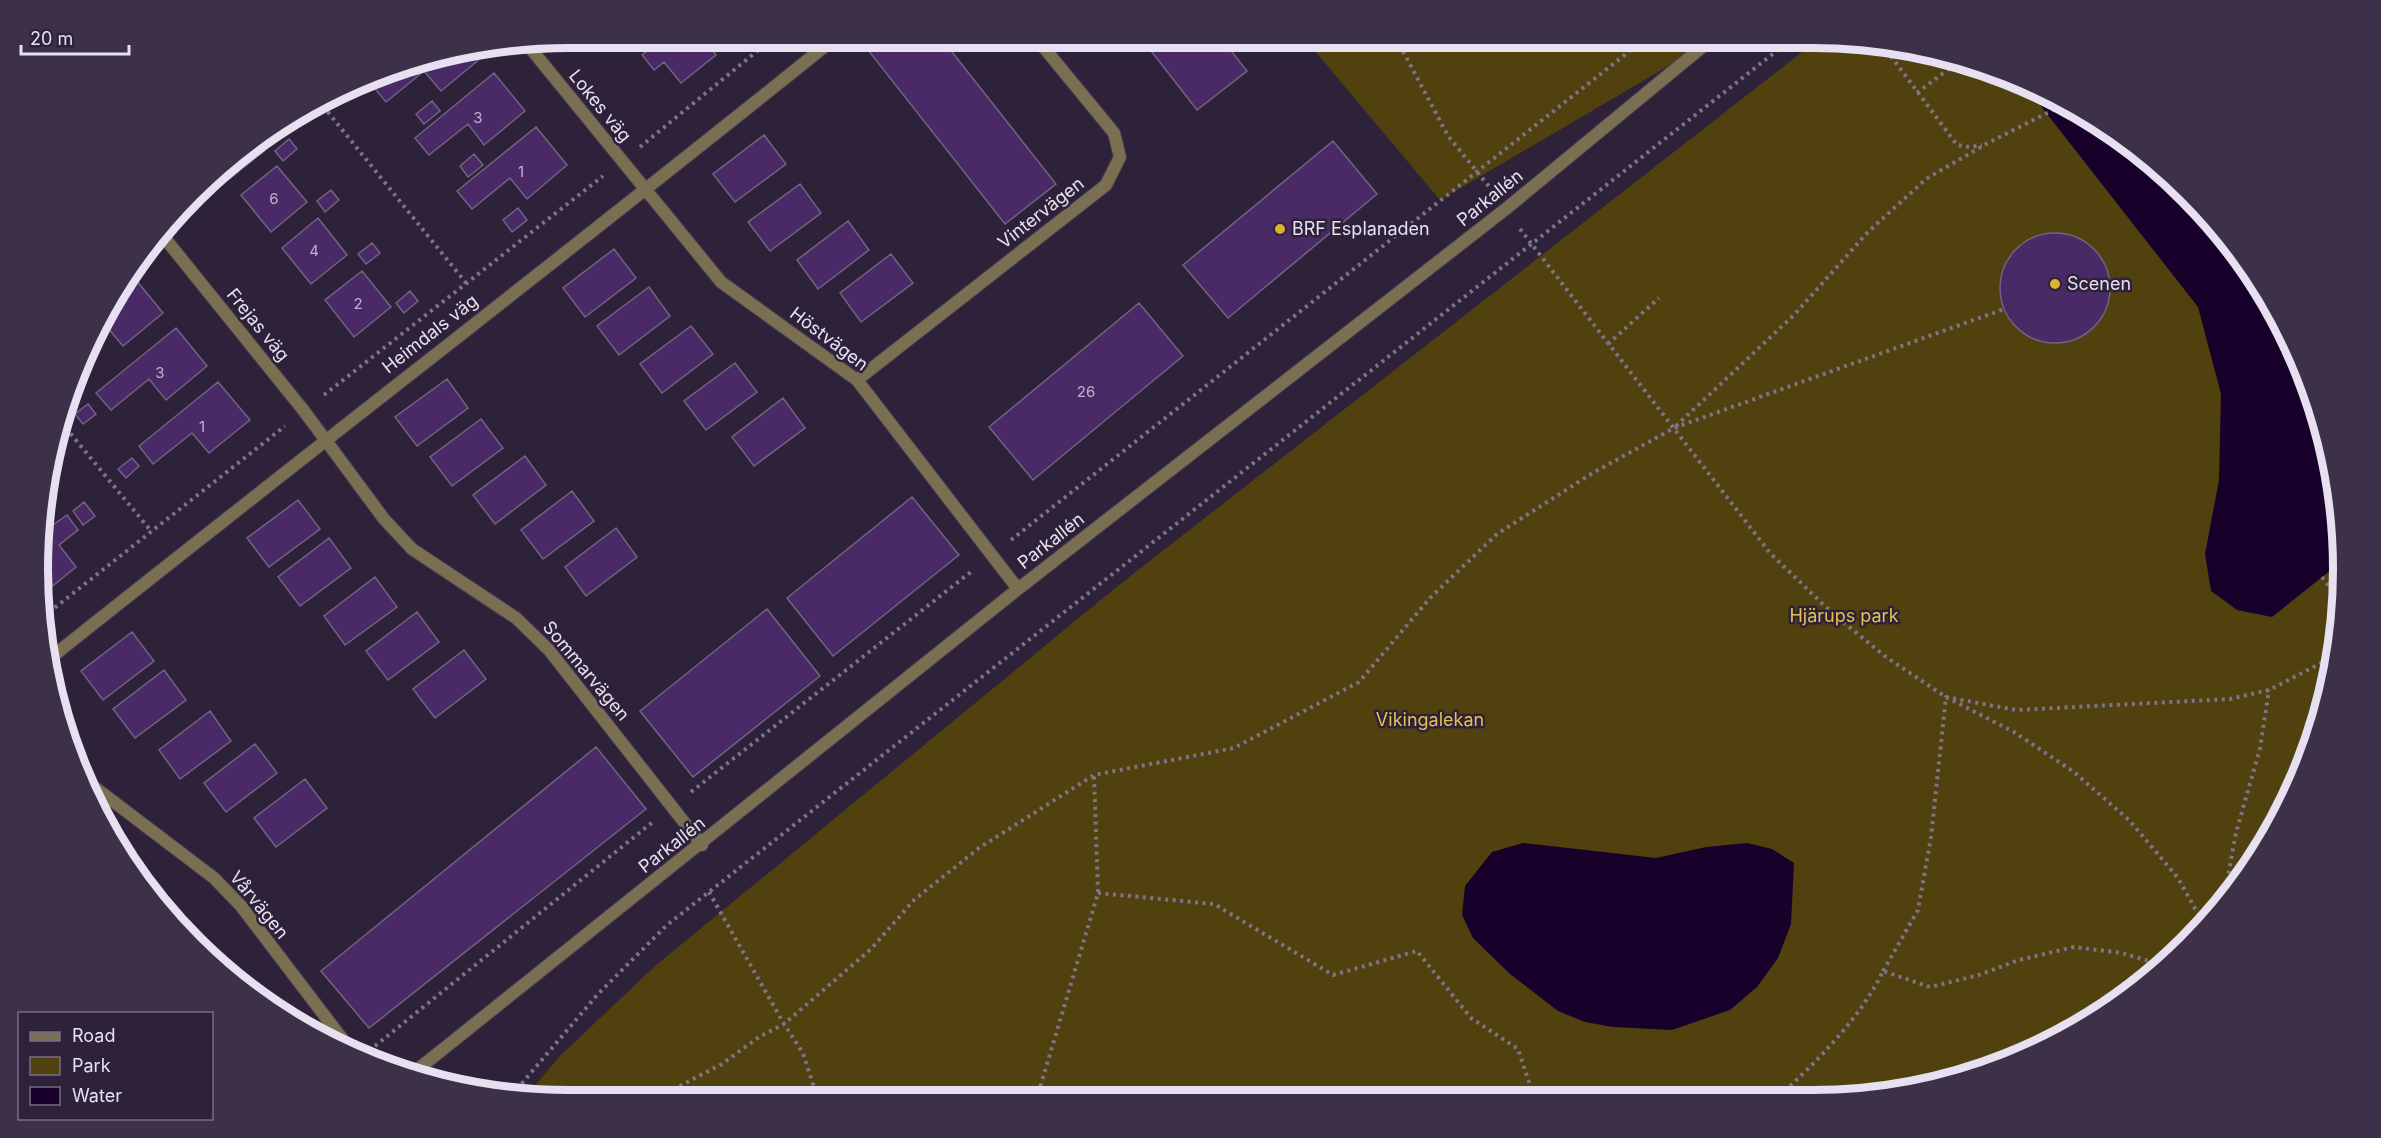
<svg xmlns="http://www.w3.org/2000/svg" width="2381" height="1138" viewBox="0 0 2381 1138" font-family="Inter,sans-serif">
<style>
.green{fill:#51410f}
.water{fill:#17002a}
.building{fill:#492a67;stroke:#706480;stroke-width:1.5}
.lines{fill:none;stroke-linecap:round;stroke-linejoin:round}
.street-casing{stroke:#473d53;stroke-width:14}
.path{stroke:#7d7488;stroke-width:4;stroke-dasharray:3 4.5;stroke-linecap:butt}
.street{stroke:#7a6f50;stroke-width:12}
.poi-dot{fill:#dab333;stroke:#2d223a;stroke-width:2}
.labels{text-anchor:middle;stroke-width:5;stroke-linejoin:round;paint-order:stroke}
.number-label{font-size:15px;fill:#c0b2ce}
.street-label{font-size:18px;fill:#e7e0f0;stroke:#2d223a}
.poi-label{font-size:18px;fill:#e7e0f0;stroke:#2d223a;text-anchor:start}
.park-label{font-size:18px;fill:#e6c050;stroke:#2d223a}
.rim{fill:none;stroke:#e7e0f0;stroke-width:8}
</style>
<rect width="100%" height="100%" fill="#2d223a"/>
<path class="green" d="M1304,38H1693L1699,48L1440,200Z
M1820,38L1916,48L2016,78L2108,127L2188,193L2254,274L2303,366L2333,466L2343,569L2333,673L2303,773L2234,892L2136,990L2016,1060L1882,1096L569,1100L526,1096L560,1056L655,966L1119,585Z"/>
<path class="water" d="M2022,82L2108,127L2188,193L2254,274L2303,366L2333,466L2342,558L2336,566L2272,617L2237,610L2211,591L2205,554L2219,480L2221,394L2198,307Z
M1523,843L1656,858L1706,847L1747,843L1772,849L1794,863L1791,924L1778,958L1757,987L1730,1010L1672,1030L1613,1027L1585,1022L1558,1011L1510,974L1473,938L1462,915L1465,886L1492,852Z"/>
<path class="building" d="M664,38H702L716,55L681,83L664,62L654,70L642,55Z
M884,38H941L1056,184L1005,224L868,50Z
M1141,38H1221L1247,71L1197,110Z
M477,53L481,58L441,91L424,71L386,102L371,84L398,66Z
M494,73L525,111L484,145L468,124L429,155L415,138Z
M432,101L440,111L424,124L416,114Z
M536,127L567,165L527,199L510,178L472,209L457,191Z
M764,135L786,164L735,202L713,174Z
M289,139L297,149L283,161L275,151Z
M257,141L264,151L228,180L222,173L245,148Z
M1333,141L1377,194L1228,318L1183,265Z
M474,154L483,165L468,177L460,166Z
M277,166L307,202L271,232L241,195Z
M800,184L821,213L770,251L748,222Z
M331,190L339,200L325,212L317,201Z
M518,208L527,220L512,232L503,220Z
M318,218L347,255L311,284L282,248Z
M848,221L869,250L818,289L797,260Z
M2000 288a55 55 0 1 1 110 0a55 55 0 1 1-110 0Z
M372,243L380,253L366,264L358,254Z
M614,249L636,278L585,317L563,288Z
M891,254L913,283L861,322L840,293Z
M362,271L391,307L354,337L325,300Z
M132,275L163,313L123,346L106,326L94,335L122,283Z
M649,287L670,316L619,355L597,326Z
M410,291L418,301L404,313L396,303Z
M1139,303L1183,356L1033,480L989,427Z
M691,326L713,354L662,393L640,364Z
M176,328L207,366L166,400L149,379L111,410L96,393Z
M735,363L757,392L706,430L684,401Z
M447,379L468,408L417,446L395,417Z
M218,382L250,420L209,453L192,433L153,464L139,446Z
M783,398L805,428L754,466L732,437Z
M88,404L96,414L83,424L75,414Z
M481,419L503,448L452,486L430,457Z
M525,456L546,485L495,524L473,495Z
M132,458L139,466L126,478L118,469Z
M572,491L594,521L543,559L521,530Z
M912,497L959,555L833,656L787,598Z
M298,500L320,529L269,567L247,538Z
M84,502L95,516L83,525L73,511Z
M67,515L78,530L59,545L76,567L44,593L46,530Z
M616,528L637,557L586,596L565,567Z
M329,538L351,568L300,606L278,577Z
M375,577L397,607L345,645L324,616Z
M767,609L820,676L693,777L640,711Z
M417,612L439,642L388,680L366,651Z
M132,632L154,661L103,700L81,671Z
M464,650L486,679L435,718L413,689Z
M164,670L186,700L135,738L113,709Z
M210,711L231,741L180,779L159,750Z
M255,744L277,773L226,812L204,783Z
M596,747L646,809L369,1028L321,971Z
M305,779L327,808L276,847L254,818Z"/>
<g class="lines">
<g class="street-casing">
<path id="street" d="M527,44L721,282L857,380L1018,589
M163,236L304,411L384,519L412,549L516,618L549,650L702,845
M857,380L1106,185L1120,157L1114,133L1036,38
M48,660C310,451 575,248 835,38
M85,780L214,878L241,906L353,1053
M412,1074L1018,589L1507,208L1713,38"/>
</g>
<path class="path" d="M1396,38L1448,136L1491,189
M1882,44L1957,145L1970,147L1982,145
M1917,93L1959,61
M323,106L466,283
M640,147L773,38
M1520,229L1770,553L1832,613L1886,657L1946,697L2014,732L2074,772L2130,821L2178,878L2203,923
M1608,344L1659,298
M324,395L603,176
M61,422L151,531
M1676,426L1794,315L1868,232L1926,179L1986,144L2065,104
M1011,540L1646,38
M2322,577L2340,601
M43,617L285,426
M691,792L972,571
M709,892L784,1024L871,949L914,900L979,848L1094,775L1234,748L1359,682L1430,598L1497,534L1591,474L1674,428L2004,309
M1098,893L1214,904L1333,975L1417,951L1471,1018L1518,1049L1534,1097
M2223,903L2236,833L2260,748L2269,690
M1883,971L1918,910L1931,837L1946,697L2016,710L2230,699L2269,690L2335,656
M375,1046L654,821
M512,1095L598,994L667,925L1793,38
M1779,1096C1816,1063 1862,1016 1883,971L1930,987L1979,975L2019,960L2074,947L2122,953L2162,965
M1033,1099L1039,1091L1098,893L1094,775
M653,1100L722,1064L759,1037L784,1024L803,1053L818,1100"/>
<use href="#street" class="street"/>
</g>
<g class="poi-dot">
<circle cx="1280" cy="229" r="6"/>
<circle cx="2055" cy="284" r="6"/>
</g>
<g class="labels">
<g class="number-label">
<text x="478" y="123">3</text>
<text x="521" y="177">1</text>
<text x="274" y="204">6</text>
<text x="314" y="256">4</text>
<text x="358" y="309">2</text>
<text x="160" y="378">3</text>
<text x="1086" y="397">26</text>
<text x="202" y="432">1</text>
</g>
<g class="street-label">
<text transform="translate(600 106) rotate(51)" y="6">Lokes väg</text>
<text transform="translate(1490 198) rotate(-39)" y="6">Parkallén</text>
<text transform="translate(1041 213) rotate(-38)" y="6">Vintervägen</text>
<text transform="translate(258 325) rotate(51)" y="6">Frejas väg</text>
<text transform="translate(430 334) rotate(-38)" y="6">Heimdals väg</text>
<text transform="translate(829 339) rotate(37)" y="6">Höstvägen</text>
<text transform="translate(1051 541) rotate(-38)" y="6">Parkallén</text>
<text transform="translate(586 671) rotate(50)" y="6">Sommarvägen</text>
<text transform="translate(672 845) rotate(-38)" y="6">Parkallén</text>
<text transform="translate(259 905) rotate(51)" y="6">Vårvägen</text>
</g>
<g class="poi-label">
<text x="1292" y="235">BRF Esplanaden</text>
<text x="2067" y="290">Scenen</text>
</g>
<g class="park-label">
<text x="1844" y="622">Hjärups park</text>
<text x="1430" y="726">Vikingalekan</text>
</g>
</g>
<path d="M0 0H2381V1138H0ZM569 48H1812A521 521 0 0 1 2333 569V569A521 521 0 0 1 1812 1090H569A521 521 0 0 1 48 569V569A521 521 0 0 1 569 48Z" fill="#3c3149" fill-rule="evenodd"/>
<path class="rim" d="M569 48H1812A521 521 0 0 1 2333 569V569A521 521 0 0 1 1812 1090H569A521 521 0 0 1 48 569V569A521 521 0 0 1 569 48Z"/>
<rect x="18" y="1012" width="195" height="108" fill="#2d223a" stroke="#776e83" stroke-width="1.5"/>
<rect x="30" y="1032" width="30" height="9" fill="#7a6f50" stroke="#776e83" stroke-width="1.5"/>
<text x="72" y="1042" font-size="18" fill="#e7e0f0">Road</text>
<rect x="30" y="1057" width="30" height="18" fill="#51410f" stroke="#776e83" stroke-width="1.5"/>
<text x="72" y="1072" font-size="18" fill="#e7e0f0">Park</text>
<rect x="30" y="1087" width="30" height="18" fill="#17002a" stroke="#776e83" stroke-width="1.5"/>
<text x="72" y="1102" font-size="18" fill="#e7e0f0">Water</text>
<path d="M21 45v9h108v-9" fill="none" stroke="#e7e0f0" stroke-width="3"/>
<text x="30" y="45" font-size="18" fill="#e7e0f0" stroke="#2d223a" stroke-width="4.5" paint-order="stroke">20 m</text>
</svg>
